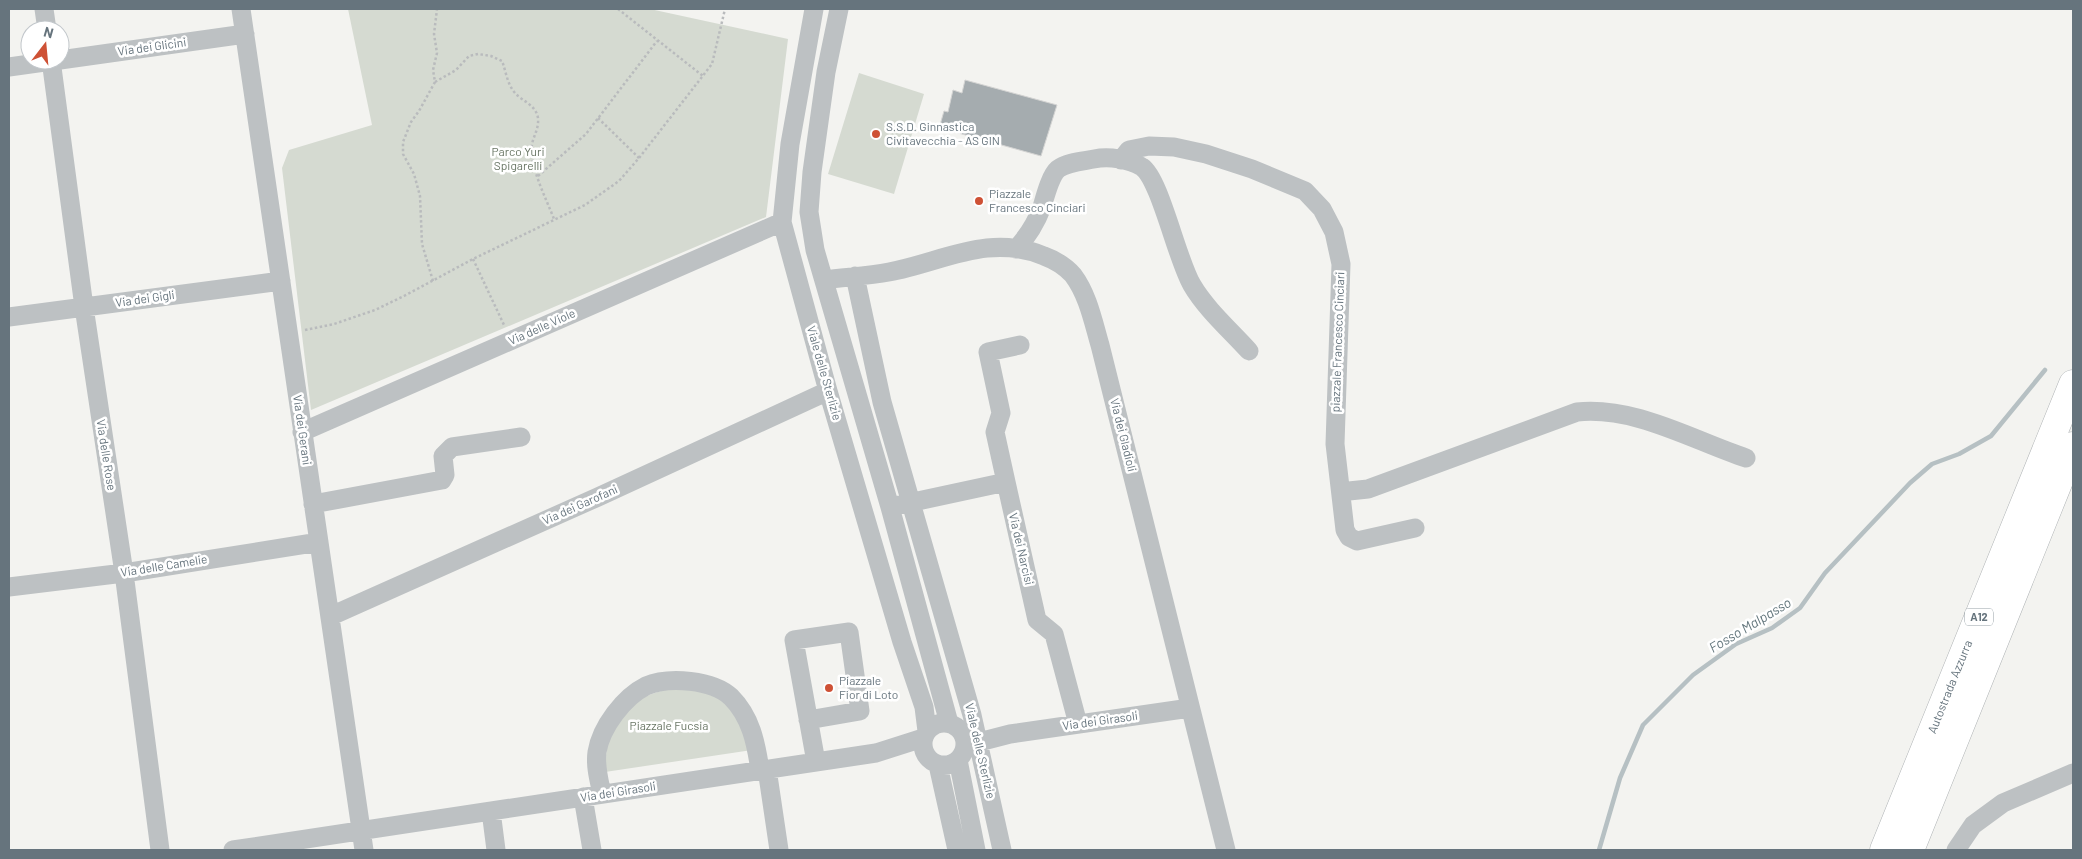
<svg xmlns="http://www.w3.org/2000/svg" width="2082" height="859" viewBox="0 0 2082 859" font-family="Barlow,sans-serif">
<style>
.green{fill:#d5dad1}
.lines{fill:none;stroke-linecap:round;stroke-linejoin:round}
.stream{stroke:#b6c0c3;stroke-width:4.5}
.building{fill:#a5acaf;stroke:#d4d4d3}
.highway-casing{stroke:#b0b4b6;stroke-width:29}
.path{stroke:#b9bbbd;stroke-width:2.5;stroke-dasharray:2.5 2.5;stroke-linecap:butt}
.street{stroke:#bdc1c3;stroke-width:19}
.highway{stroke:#fff;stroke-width:28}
.poi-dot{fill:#ce5135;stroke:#fff;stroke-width:2}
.labels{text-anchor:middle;stroke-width:5;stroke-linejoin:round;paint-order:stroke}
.shield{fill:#fff;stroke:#949ea4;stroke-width:1}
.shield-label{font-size:11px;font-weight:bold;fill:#66747d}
.street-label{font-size:12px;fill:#66747d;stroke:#fff}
.poi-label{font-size:12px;fill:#66747d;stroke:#fff;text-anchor:start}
.park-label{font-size:12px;fill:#687564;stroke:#fff}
.water-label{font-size:14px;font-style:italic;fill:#62757b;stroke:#fff}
</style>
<rect width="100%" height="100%" fill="#f3f3f0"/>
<path class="green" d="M348,9H650L788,39L766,217L311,410L282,168L289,150L372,125Z
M859,73L924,94L894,194L828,174Z
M675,688C693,689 718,692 730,708C739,719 745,737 752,750L605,772C606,721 625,697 675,688Z"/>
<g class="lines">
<path class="stream" d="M1599,850L1620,778L1643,725L1693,675L1736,644L1772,628L1800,608L1825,573L1910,483L1932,464L1959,454L1991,436L2045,370"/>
</g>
<path class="building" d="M965,80L1057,105L1041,156L951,131V128L940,125L944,111L948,112L953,90L962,93Z"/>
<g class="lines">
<g class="highway-casing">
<g id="highway">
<path id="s1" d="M1884,850L2073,384"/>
<path d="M1910,850L2073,446"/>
</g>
</g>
<path class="path" d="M618,9L703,76
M435,82L456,70L469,56L478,54L491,56L502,61C506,71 507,84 515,93C522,101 536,105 538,118C539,128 534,135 532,144C529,166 546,198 554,219
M598,118L639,158
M538,176L586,134L657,41
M473,259L504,325
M433,281L422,244L420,196L414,174L403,154V142L411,122L419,111L435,82L433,70L437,53L434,34L437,9
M305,330L334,324L375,310L404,296L473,259L585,205L619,181L639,158L712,64L725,9"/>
<path class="street" d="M44,9L47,30
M241,9L364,850
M814,9L790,144L782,222L828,391L902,642L924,707L927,731
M839,9L826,72L812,172L809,212L815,250L890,507L949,723
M51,60L84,307L124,573L160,850
M60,60L245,34
M9,67L59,60
M1121,160L1129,150L1149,146L1174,147L1206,154L1252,169L1305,191L1322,209L1334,232L1341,264L1335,444L1345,530L1349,537L1357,541L1415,528
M1016,249C1028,236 1036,223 1042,207C1045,197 1050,176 1058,169C1067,162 1084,161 1094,159C1109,156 1129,159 1142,167C1160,179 1177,260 1192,285C1206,309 1230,330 1249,351
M855,276L882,402L972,715L1002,850
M824,280C846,277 868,276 889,272C943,262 988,233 1044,256C1055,260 1065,266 1073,275C1088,295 1093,321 1100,345L1226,850
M9,317L281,281
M302,432L782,222
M1006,482L995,432L1001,413L988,352L1020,345
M1341,490L1349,491L1368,489L1577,412C1635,406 1692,440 1746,458
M313,504L442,480L445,475L443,456L452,447L521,437
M899,505L1006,482L1037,620L1054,634L1078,724
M9,587L124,573L319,542
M331,616L598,497L828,391
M808,720L860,711L849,632L794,640L816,762
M923 744a21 21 0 1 1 42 0a21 21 0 1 1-42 0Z
M965,749L979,742L1010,734L1190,708
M958,760L976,850
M938,765L957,850
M767,769L779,850
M602,794C599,780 595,766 597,752C601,727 624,697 646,686C669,676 713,680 731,697C751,717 756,743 760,770
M583,797L592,850
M491,811L496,850
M233,850L876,753L923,738
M1956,850L1973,825L2003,803L2073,773"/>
<use href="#highway" class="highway"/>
</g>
<g class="poi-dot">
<circle cx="876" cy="134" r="5"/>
<circle cx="979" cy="201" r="5"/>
<circle cx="829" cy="688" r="5"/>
</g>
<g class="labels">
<rect class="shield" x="1965" y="608.5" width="28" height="17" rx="4"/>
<g class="shield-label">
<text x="1979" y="621">A12</text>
</g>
<g class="street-label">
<text transform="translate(152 47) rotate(-8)" y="4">Via dei Glicini</text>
<text transform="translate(145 299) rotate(-8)" y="4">Via dei Gigli</text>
<text transform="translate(542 327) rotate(-24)" y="4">Via delle Viole</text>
<text transform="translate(1338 342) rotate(-88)" y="4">piazzale Francesco Cinciari</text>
<text transform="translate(824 373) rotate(74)" y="4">Viale delle Sterlizie</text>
<text transform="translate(302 430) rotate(82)" y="4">Via dei Gerani</text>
<text transform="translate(1123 435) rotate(76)" y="4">Via dei Gladioli</text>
<text transform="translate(106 455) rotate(81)" y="4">Via delle Rose</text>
<text transform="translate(580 505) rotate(-24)" y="4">Via dei Garofani</text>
<text transform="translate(1021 549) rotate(77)" y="4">Via dei Narcisi</text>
<text transform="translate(164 566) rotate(-9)" y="4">Via delle Camelie</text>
<text dy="4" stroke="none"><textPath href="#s1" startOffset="176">Autostrada Azzurra</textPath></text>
<text transform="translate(1100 721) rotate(-8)" y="4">Via dei Girasoli</text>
<text transform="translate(980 751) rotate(77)" y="4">Viale delle Sterlizie</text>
<text transform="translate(618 792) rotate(-9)" y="4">Via dei Girasoli</text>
</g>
<g class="poi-label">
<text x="886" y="131">S.S.D. Ginnastica<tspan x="886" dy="14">Civitavecchia - AS GIN</tspan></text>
<text x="989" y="198">Piazzale<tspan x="989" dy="14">Francesco Cinciari</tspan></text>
<text x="839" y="685">Piazzale<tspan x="839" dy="14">Fior di Loto</tspan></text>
</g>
<g class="park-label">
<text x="518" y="156">Parco Yuri<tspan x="518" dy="14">Spigarelli</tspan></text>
<text x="669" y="730">Piazzale Fucsia</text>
</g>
<g class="water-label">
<text transform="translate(1750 625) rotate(-31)" y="5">Fosso Malpasso</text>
</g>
</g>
<rect width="2082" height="859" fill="none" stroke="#66747d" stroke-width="20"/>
<g transform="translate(45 45) rotate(16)"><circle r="24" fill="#ffffff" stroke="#c2c7cb"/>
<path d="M0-4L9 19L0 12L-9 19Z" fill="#ce5135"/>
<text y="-8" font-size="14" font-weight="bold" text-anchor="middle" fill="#66747d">N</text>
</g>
</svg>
